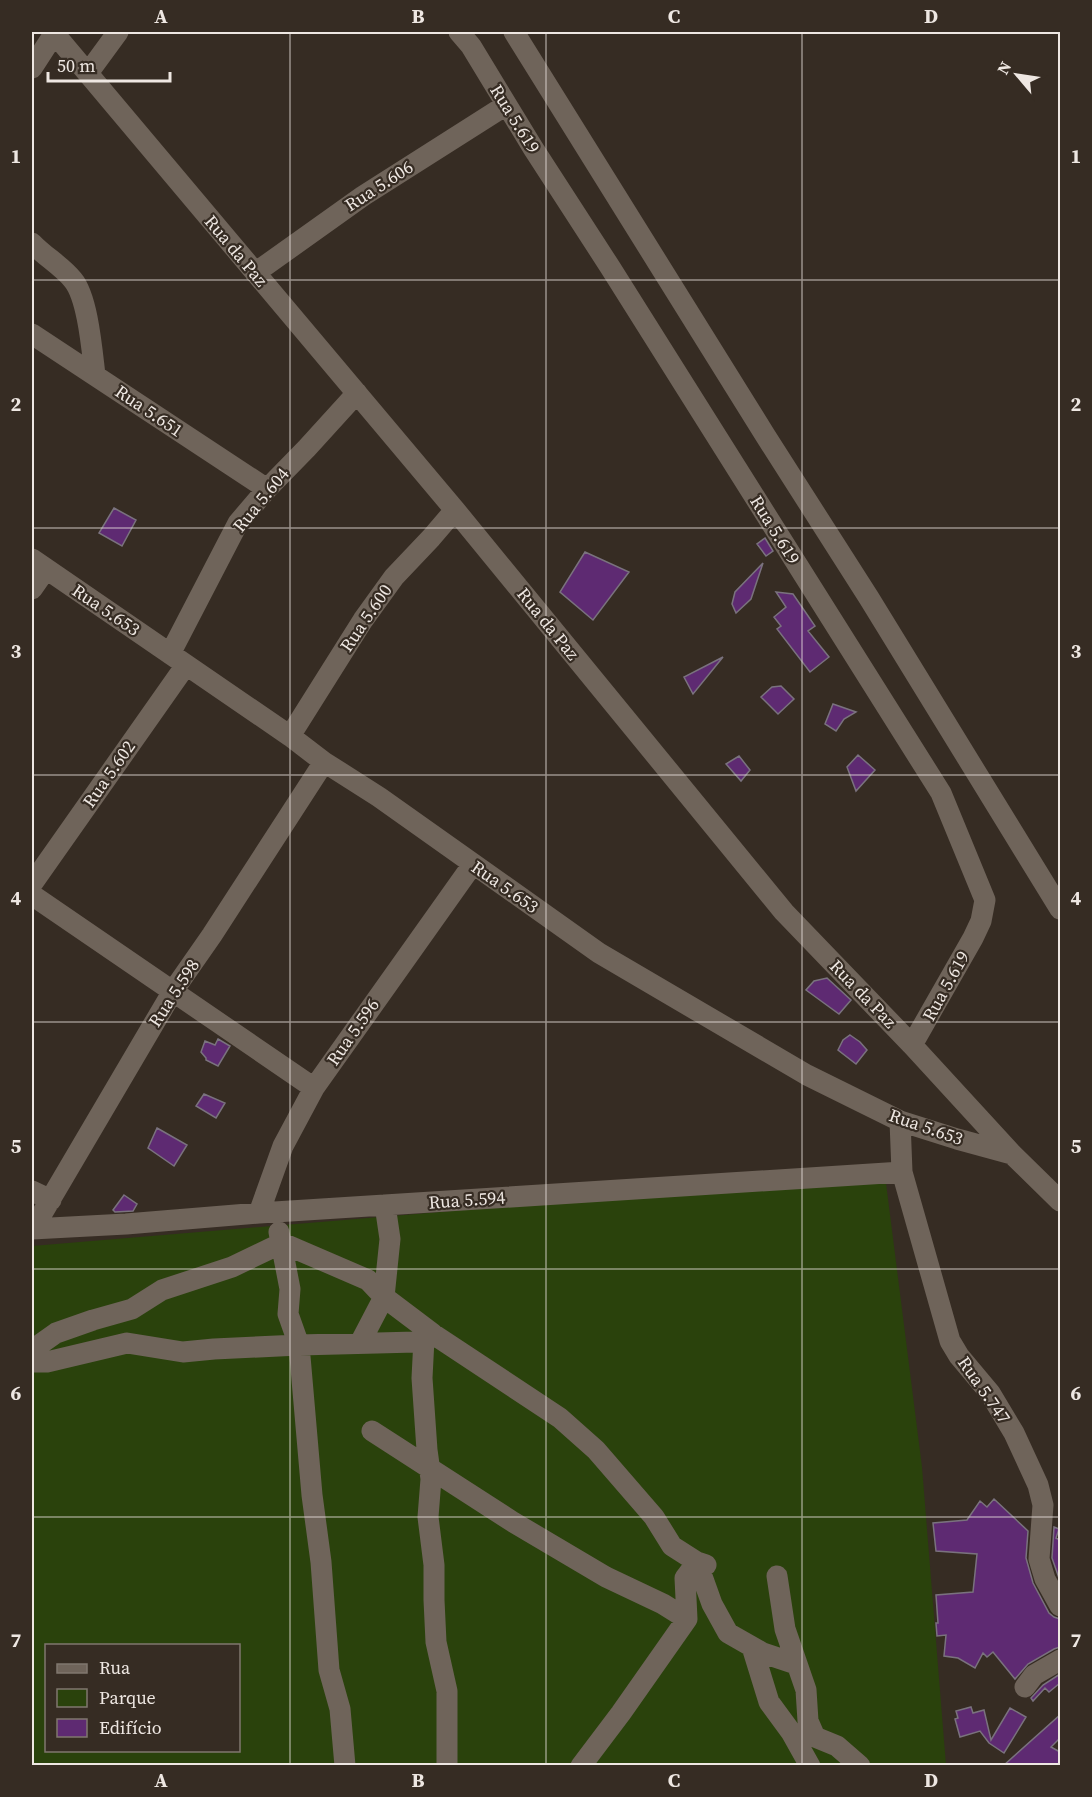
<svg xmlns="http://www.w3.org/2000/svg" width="1092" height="1797" viewBox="0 0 1092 1797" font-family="'Source Serif 4',serif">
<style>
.green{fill:#2a420c;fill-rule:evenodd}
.building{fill:#5e2a72;stroke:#7a727e;stroke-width:1.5}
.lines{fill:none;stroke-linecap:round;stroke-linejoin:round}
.minor{stroke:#6f645a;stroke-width:21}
.grid{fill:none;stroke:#eee7e2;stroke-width:1.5;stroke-opacity:0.55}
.labels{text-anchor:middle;stroke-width:4.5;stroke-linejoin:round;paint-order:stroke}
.street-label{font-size:18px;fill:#eee7e2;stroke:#362c23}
.neatline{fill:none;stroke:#eee7e2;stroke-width:2}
.grid-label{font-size:20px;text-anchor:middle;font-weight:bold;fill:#eee7e2}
</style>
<rect width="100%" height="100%" fill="#362c23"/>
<path class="green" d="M885,1175L922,1467L946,1765L32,1766V1246ZM46,1646H238V1750H46Z"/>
<path class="building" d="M114,508L136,520L122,546L99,533Z
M765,538L773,551L766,556L757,544Z
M585,552L629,572L593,620L560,592Z
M763,563L751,599L736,613L732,604L735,592Z
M776,592L793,594L815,626L808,631L829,657L810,672L777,629L781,626L774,617L786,607Z
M723,657L693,694L684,677Z
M781,686L794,699L778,714L761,697L772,687Z
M833,704L856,712L844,719L836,731L825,724Z
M858,755L875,770L856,791L847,767Z
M739,756L750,770L741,781L726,764Z
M827,978L851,1000L839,1014L806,990L814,981Z
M850,1035L860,1042L867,1050L856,1064L838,1050L843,1040Z
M218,1039L230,1046L218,1066L206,1060V1058L201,1052L205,1041L215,1045Z
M204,1094L225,1103L216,1118L196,1106Z
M157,1128L187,1145L174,1166L148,1148Z
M124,1195L137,1204L133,1211L115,1212L113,1210Z
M994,1499L1028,1531L1026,1558L1033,1583L1049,1613L1054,1617L1060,1619V1647L1054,1649L1028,1664L1015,1679L993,1652L987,1657L983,1653L975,1668L958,1658L944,1656L946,1635L937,1636L936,1623H938L936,1595L973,1592L977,1554L936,1551L933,1523L967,1520L980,1501L987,1507Z
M1054,1527L1059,1529L1056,1538L1060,1540V1581L1052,1558Z
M1060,1674V1683L1049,1692L1045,1688L1033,1701L1031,1698L1043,1685Z
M971,1707L973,1713L984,1710L991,1740L1010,1708L1026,1717L1004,1753L989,1743L980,1731L960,1737L955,1719L958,1718L956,1711Z
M1060,1715V1738L1051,1747L1060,1752V1766H1003Z"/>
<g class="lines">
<path class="minor" d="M53,32L455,510L784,912L912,1045L1012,1154L1060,1201
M459,32L471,46L533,148L610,267L941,793L985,900L981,921L973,938L912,1045
M514,32L765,435L869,598L1060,909
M32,68L54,34
M88,73L118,32
M32,243C44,256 62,266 73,280C88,298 92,351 95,375
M255,273L363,196L506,105
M32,334L267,489
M32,559L290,736L324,762L379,797L599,953L807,1075L900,1121L957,1139L1012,1154
M32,589L46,569
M170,654L238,523L267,489L307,448L357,393
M290,736L363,620L394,577L431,538L455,510
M32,884L186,665
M32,895L314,1088
M900,1121L902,1172L950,1341L959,1356L990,1393L1014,1433L1038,1485L1043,1505L1039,1559L1045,1579L1060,1606
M32,1191L51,1200
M259,1213L283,1146L314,1088L473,864
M32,1229L126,1224L259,1213L902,1172
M33,1229L173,991L212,935L324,762
M279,1232L290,1289L288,1314L299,1345L312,1495L321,1562L329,1670L340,1709L345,1766
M424,1339L422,1378L427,1450L431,1479L428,1517L434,1565V1600L436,1642L447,1691V1766
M360,1343L384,1297L390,1239L385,1205
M32,1350L56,1333L93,1320L132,1309L162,1290L232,1267L282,1243L368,1280L384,1297L433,1334L560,1418L596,1450L654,1517L672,1546L697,1562L706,1565
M32,1362H47L127,1343L183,1352L214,1349L299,1345L416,1342L433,1334
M372,1431L513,1522L606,1577L663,1604L687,1619L685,1578L697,1562
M697,1562L712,1604L728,1633L763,1653L796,1664
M777,1576L785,1629L806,1690L808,1721L815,1737L837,1746L860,1766
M752,1647L769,1702L791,1732L810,1766
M1025,1687L1034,1675L1060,1660
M581,1766L621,1713L687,1619"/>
</g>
<path class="grid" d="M290,32V1766M546,32V1766M802,32V1766M32,280H1060M32,528H1060M32,775H1060M32,1022H1060M32,1269H1060M32,1517H1060"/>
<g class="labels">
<g class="street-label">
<text transform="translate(515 119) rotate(58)" y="6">Rua 5.619</text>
<text transform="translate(379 186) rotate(-33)" y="6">Rua 5.606</text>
<text transform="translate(236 251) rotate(50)" y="6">Rua da Paz</text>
<text transform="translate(149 411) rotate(34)" y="6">Rua 5.651</text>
<text transform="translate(261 500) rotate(-51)" y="6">Rua 5.604</text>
<text transform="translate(775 530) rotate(58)" y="6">Rua 5.619</text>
<text transform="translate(106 610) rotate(34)" y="6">Rua 5.653</text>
<text transform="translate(366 618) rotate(-56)" y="6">Rua 5.600</text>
<text transform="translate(548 624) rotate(51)" y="6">Rua da Paz</text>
<text transform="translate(109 774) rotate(-55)" y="6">Rua 5.602</text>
<text transform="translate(505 887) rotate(35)" y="6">Rua 5.653</text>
<text transform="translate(946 986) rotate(-61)" y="6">Rua 5.619</text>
<text transform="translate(174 993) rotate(-57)" y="6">Rua 5.598</text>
<text transform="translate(863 994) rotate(46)" y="6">Rua da Paz</text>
<text transform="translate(353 1032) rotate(-55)" y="6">Rua 5.596</text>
<text transform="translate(926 1127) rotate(19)" y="6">Rua 5.653</text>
<text transform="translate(467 1200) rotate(-4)" y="6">Rua 5.594</text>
<text transform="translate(984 1390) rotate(55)" y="6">Rua 5.747</text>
</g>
</g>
<rect width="1092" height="1797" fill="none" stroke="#362c23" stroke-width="66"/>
<rect x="45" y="1644" width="195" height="108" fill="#362c23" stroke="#80776f" stroke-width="1.5"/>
<rect x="57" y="1664" width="30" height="9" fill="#6f645a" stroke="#80776f" stroke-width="1.5"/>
<text x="99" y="1674" font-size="18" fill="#eee7e2">Rua</text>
<rect x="57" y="1689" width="30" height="18" fill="#2a420c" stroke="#80776f" stroke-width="1.5"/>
<text x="99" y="1704" font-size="18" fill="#eee7e2">Parque</text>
<rect x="57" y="1719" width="30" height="18" fill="#5e2a72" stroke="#80776f" stroke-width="1.5"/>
<text x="99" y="1734" font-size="18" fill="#eee7e2">Edifício</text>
<g transform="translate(1017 75) rotate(299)" stroke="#362c23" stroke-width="4.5" paint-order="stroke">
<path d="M0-4.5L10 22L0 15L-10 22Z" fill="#eee7e2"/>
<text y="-9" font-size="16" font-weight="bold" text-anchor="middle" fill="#eee7e2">N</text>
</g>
<path d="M48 72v9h122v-9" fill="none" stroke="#eee7e2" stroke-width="3"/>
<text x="57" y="72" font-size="18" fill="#eee7e2" stroke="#362c23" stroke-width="4.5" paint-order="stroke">50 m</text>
<rect x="33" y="33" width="1026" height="1731" class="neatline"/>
<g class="grid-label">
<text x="161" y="23">A</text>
<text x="418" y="23">B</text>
<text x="674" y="23">C</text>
<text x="931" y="23">D</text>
<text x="16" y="163">1</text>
<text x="1076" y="163">1</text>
<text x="16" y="411">2</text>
<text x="1076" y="411">2</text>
<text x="16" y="658">3</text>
<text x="1076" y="658">3</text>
<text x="16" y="905">4</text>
<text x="1076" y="905">4</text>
<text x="16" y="1153">5</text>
<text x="1076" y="1153">5</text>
<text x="16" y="1400">6</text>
<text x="1076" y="1400">6</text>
<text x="16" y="1647">7</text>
<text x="1076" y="1647">7</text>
<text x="161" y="1787">A</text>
<text x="418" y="1787">B</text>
<text x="674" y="1787">C</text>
<text x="931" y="1787">D</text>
</g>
</svg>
